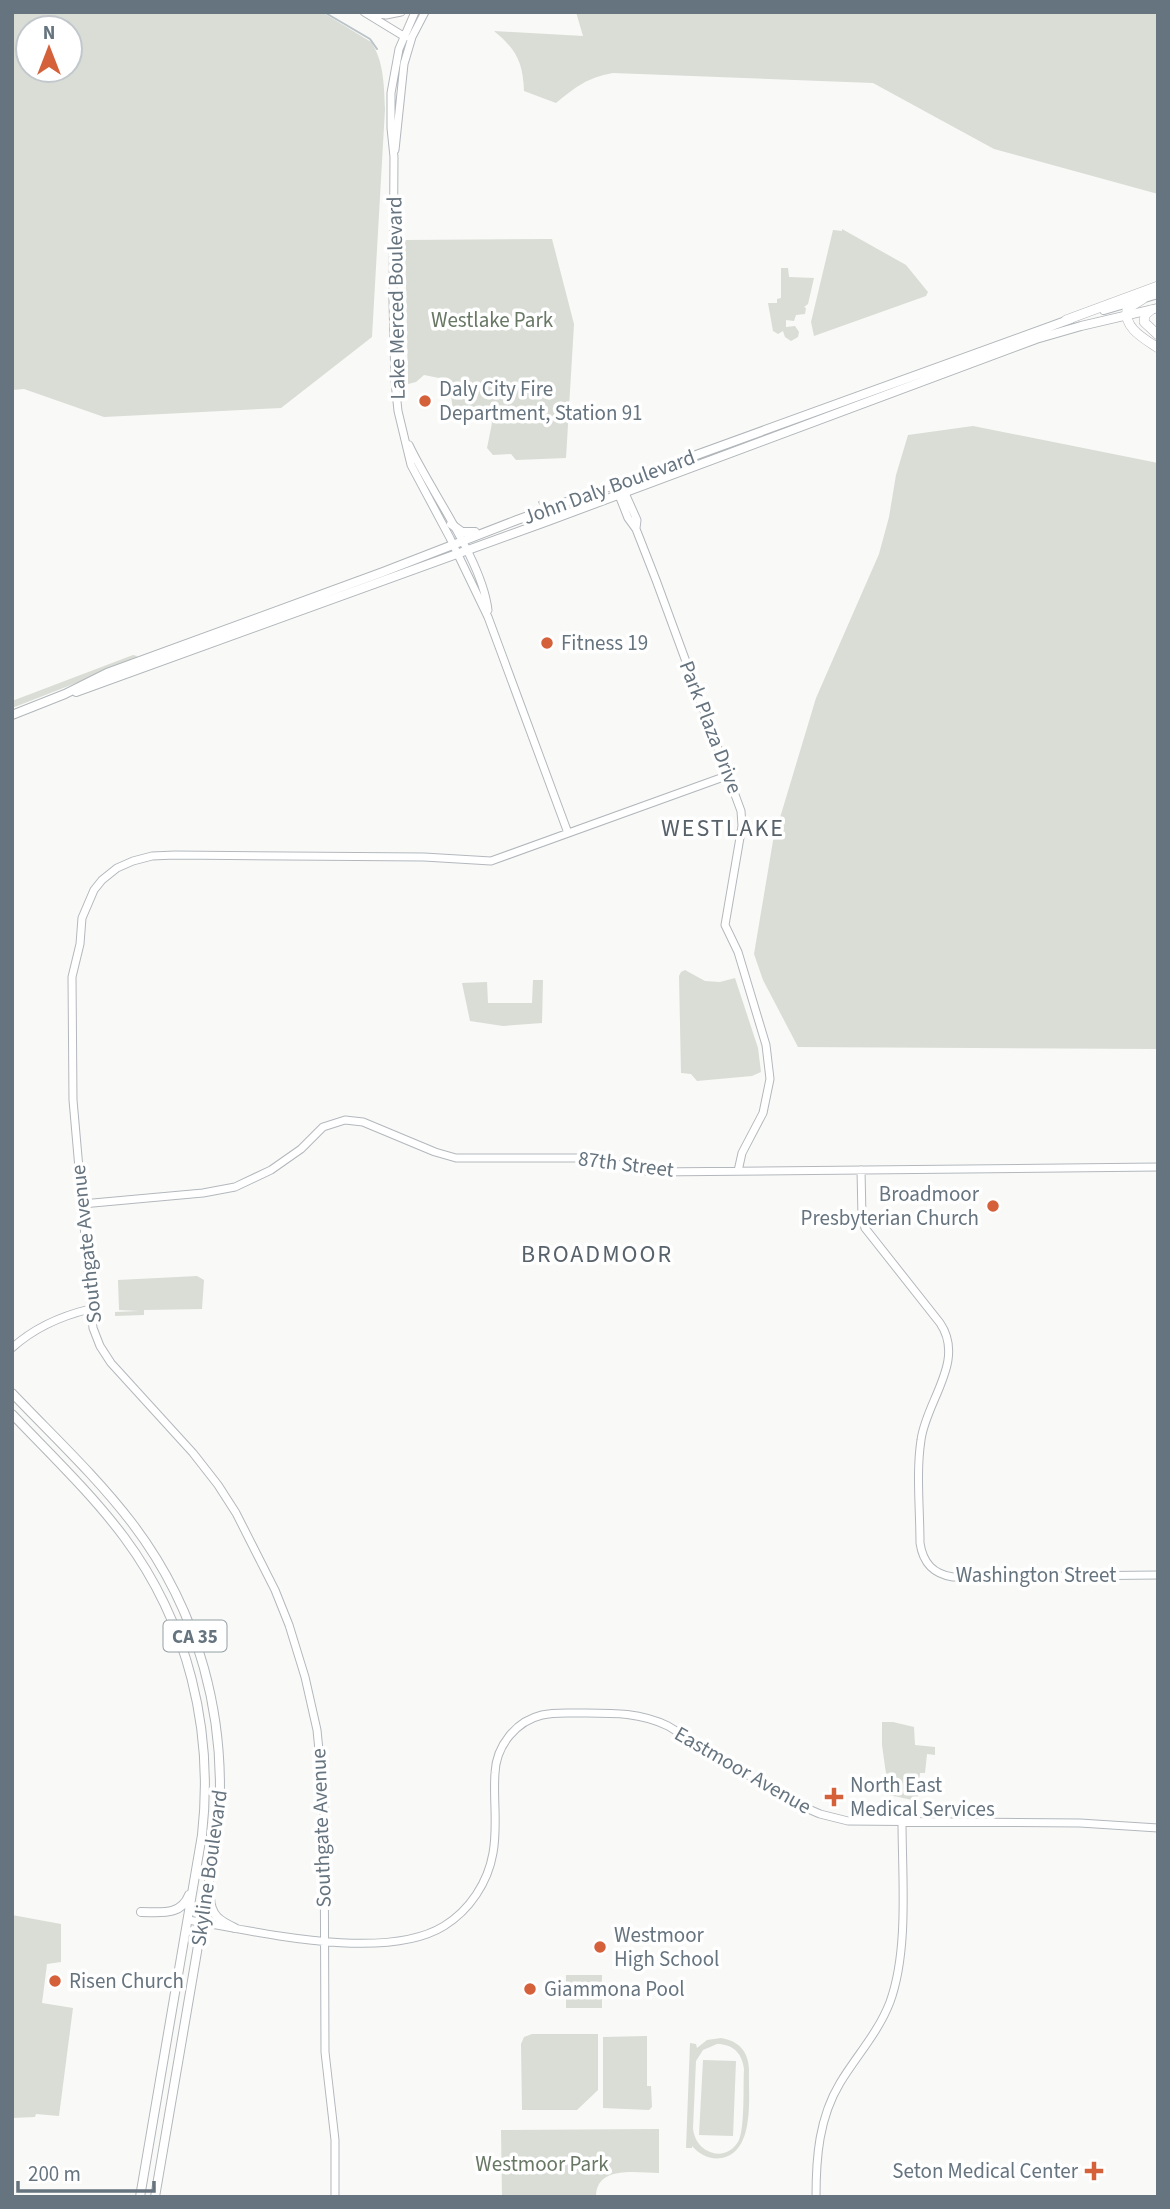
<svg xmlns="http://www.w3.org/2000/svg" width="1170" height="2209" viewBox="0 0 1170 2209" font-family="'Source Sans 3',sans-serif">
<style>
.green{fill:#d9ddd6;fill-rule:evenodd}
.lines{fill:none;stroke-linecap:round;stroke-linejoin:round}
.stream{stroke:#bac4c8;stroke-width:2}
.secondary-casing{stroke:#b3b8bd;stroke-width:9}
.primary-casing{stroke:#b2b7bb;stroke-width:10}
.highway-casing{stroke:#b4b8bb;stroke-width:10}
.secondary{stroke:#fff;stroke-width:7}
.primary{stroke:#fff;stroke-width:8}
.highway{stroke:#fff;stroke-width:9}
.poi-dot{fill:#d5613a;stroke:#fff;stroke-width:2.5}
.labels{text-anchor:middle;stroke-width:7;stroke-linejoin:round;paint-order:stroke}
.shield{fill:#fff;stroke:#949ea5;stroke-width:2}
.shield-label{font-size:19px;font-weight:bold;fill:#66747f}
.street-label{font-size:21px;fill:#66747f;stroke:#fff}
.park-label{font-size:21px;fill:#687865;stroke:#fff}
.poi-label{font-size:21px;fill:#66747f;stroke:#fff;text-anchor:start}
.quarter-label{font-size:24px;letter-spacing:2px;fill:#58626b;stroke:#fff}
</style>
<rect width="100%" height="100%" fill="#f9f9f7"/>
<path class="green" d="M12,12H322L371,42C384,61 384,86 385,109L372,337L281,408L104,417L24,389L12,390ZM28,28H70V70H28Z
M576,12H1158V194L994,149L873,83L613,73C586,78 576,87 556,103L524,91C523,62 516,49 494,31L583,36Z
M842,229L906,265L928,292L926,296L814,336L811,322L833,230L842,231Z
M552,239L574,324L566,458L516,460L511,454L493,455L487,448L492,423L491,419L453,410L450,388L439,378L424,375L416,382L408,384L405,240Z
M781,268H788L789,277L814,278L808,304L804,307L806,308L805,314L796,315L794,321L786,320V327L795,326L799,332L798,337L791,341L785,337L783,331L778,334L773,331L768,303H777V299L781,298Z
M973,426L1158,463V1049L798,1047L763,980L754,954L773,841L816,698L879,554L889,517L896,475L908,435Z
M133,655L137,656L135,660L12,708V701Z
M685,970L705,981L720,982L735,978L758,1048L761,1072L752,1076L697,1081L691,1074L681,1073L679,976L681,972Z
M533,980H543L542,1023L503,1026L470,1021L462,983L487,982L488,1003H532Z
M197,1276L204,1280L202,1309L144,1310V1315L115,1316V1312L139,1311L119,1310L118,1280Z
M882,1722H893L914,1727L915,1745L935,1747V1755L927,1754L925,1773H920L917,1801L889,1795L882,1745Z
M12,1915L61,1924V1962L47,1964L42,2003L73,2008L59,2116L36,2114L35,2117L12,2118Z
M566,1975H602V2008H566Z
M532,2034H598V2090L577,2110H522L521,2044L524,2037Z
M647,2036V2086H651L652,2107L649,2110L603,2108V2037Z
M721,2038C739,2041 748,2051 749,2069C748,2095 756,2151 722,2158C710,2160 700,2155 692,2146V2148H686L690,2043L696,2044L697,2048L707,2040ZM717,2044C733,2044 742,2053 744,2069C743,2085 745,2126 739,2140C727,2164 695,2154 693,2128L696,2061L703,2050Z
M703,2060L736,2061L733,2136L699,2135Z
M659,2129V2173C636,2173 596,2165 596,2197H502L501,2130Z"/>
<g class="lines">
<path class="stream" d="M324,12L370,39L377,49
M541,505L539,502L544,501"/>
<g class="secondary-casing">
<path id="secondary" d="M364,12L405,37
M369,12L386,15L401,12
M415,12L399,49L391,93V128L394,157L393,301L395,382L398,411L411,465L450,538L488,617L568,833
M395,150L404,64L412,37L425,12
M409,445C431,492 482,560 488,610
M615,485L628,518L636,529L656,580L741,811L742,826L725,925L738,952L766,1045L770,1079L763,1113L742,1153L738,1171
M624,491L637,520L636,528
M861,1170L862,1217L865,1228L940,1323C966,1361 926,1401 921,1440C916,1472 920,1510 920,1543C923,1563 933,1574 953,1577L1158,1575
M82,1204L203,1193L235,1187L271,1170L301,1149L323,1127L345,1120L363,1122L435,1152L456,1158H588C610,1160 631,1170 653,1172L1158,1167
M12,1348C35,1327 61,1316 90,1309
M188,1920C256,1931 384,1963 444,1926C470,1910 488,1882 493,1853C498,1826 493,1799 495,1773C496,1746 516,1721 542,1715C554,1712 567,1713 579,1713C611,1713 639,1712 668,1726L792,1802L820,1814L848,1821L1080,1823L1158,1828
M335,2197V2140L325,2052L324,1801L317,1730L305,1677L289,1625L275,1590L236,1513L218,1485L193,1453L111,1363L100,1346L93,1328L73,1100L72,977L80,944L82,918L94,890L102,880L117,868L133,861L152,856L175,855L424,857L491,861L729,775
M816,2197C816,2157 819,2118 840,2083C857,2055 878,2033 890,2002C909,1950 902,1876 902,1821"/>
</g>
<g class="primary-casing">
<path id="primary" d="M1104,310L1158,294
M451,524L462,532H475
M76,692L548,521L1036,339L1081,326L1158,308
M12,715L65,694L107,673L383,572L517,520L1071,319
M12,1393C52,1435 96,1476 132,1523C199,1611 228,1719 218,1829L155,2197
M12,1414C50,1454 91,1493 124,1537C188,1623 214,1729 202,1835L140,2197
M210,1898C211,1916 220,1921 235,1928
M141,1912C161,1912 181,1916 189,1895"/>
</g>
<g class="highway-casing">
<path id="highway" d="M1143,299L1127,309C1123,328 1145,339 1158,348
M1151,310L1145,315L1144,322L1158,335
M1066,320L1158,286"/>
</g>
<use href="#secondary" class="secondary"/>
<use href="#primary" class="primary"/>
<use href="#highway" class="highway"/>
</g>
<g class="poi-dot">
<circle cx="425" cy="401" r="7"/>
<circle cx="547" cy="643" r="7"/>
<circle cx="993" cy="1206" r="7"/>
<path d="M830.5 1786.5h7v7h7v7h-7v7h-7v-7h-7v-7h7z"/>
<circle cx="600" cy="1947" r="7"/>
<circle cx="55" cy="1981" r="7"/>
<circle cx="530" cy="1989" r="7"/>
<path d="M1090.5 2160.5h7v7h7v7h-7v7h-7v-7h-7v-7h7z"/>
</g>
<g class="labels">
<rect class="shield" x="163.5" y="1620.5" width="63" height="31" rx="5"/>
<g class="shield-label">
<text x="195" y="1643">CA 35</text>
</g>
<g class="street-label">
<text transform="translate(396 298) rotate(-91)" y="7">Lake Merced Boulevard</text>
<text transform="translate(609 487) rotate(-20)" y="7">John Daly Boulevard</text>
<text transform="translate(711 727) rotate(69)" y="7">Park Plaza Drive</text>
<text transform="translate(626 1164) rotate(7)" y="7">87th Street</text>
<text transform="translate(86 1244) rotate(-96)" y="7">Southgate Avenue</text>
<text x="1036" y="1582">Washington Street</text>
<text transform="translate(743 1770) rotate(30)" y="7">Eastmoor Avenue</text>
<text transform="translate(321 1828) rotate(-92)" y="7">Southgate Avenue</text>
<text transform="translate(209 1868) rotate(-82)" y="7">Skyline Boulevard</text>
</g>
<g class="park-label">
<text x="492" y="327">Westlake Park</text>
<text x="542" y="2171">Westmoor Park</text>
</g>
<g class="poi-label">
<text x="439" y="396">Daly City Fire<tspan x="439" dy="24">Department, Station 91</tspan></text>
<text x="561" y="650">Fitness 19</text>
<text x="979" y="1201" text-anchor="end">Broadmoor<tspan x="979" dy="24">Presbyterian Church</tspan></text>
<text x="850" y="1792">North East<tspan x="850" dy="24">Medical Services</tspan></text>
<text x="614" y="1942">Westmoor<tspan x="614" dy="24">High School</tspan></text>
<text x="69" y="1988">Risen Church</text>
<text x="544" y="1996">Giammona Pool</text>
<text x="1078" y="2178" text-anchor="end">Seton Medical Center</text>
</g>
<g class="quarter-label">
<text x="723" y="836">WESTLAKE</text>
<text x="597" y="1262">BROADMOOR</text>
</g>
</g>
<rect width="1170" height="2209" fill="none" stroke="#66747f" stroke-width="28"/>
<g transform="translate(49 49)"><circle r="33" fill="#ffffff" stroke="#c2c7cc" stroke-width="2"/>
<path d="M0-5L12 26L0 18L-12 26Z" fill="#d5613a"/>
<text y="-10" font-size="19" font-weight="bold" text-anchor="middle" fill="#66747f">N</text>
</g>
<path d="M18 2181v10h136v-10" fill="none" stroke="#66747f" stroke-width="3.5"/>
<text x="28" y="2181" font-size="21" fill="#66747f" stroke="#ffffff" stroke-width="5" paint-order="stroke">200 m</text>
</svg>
